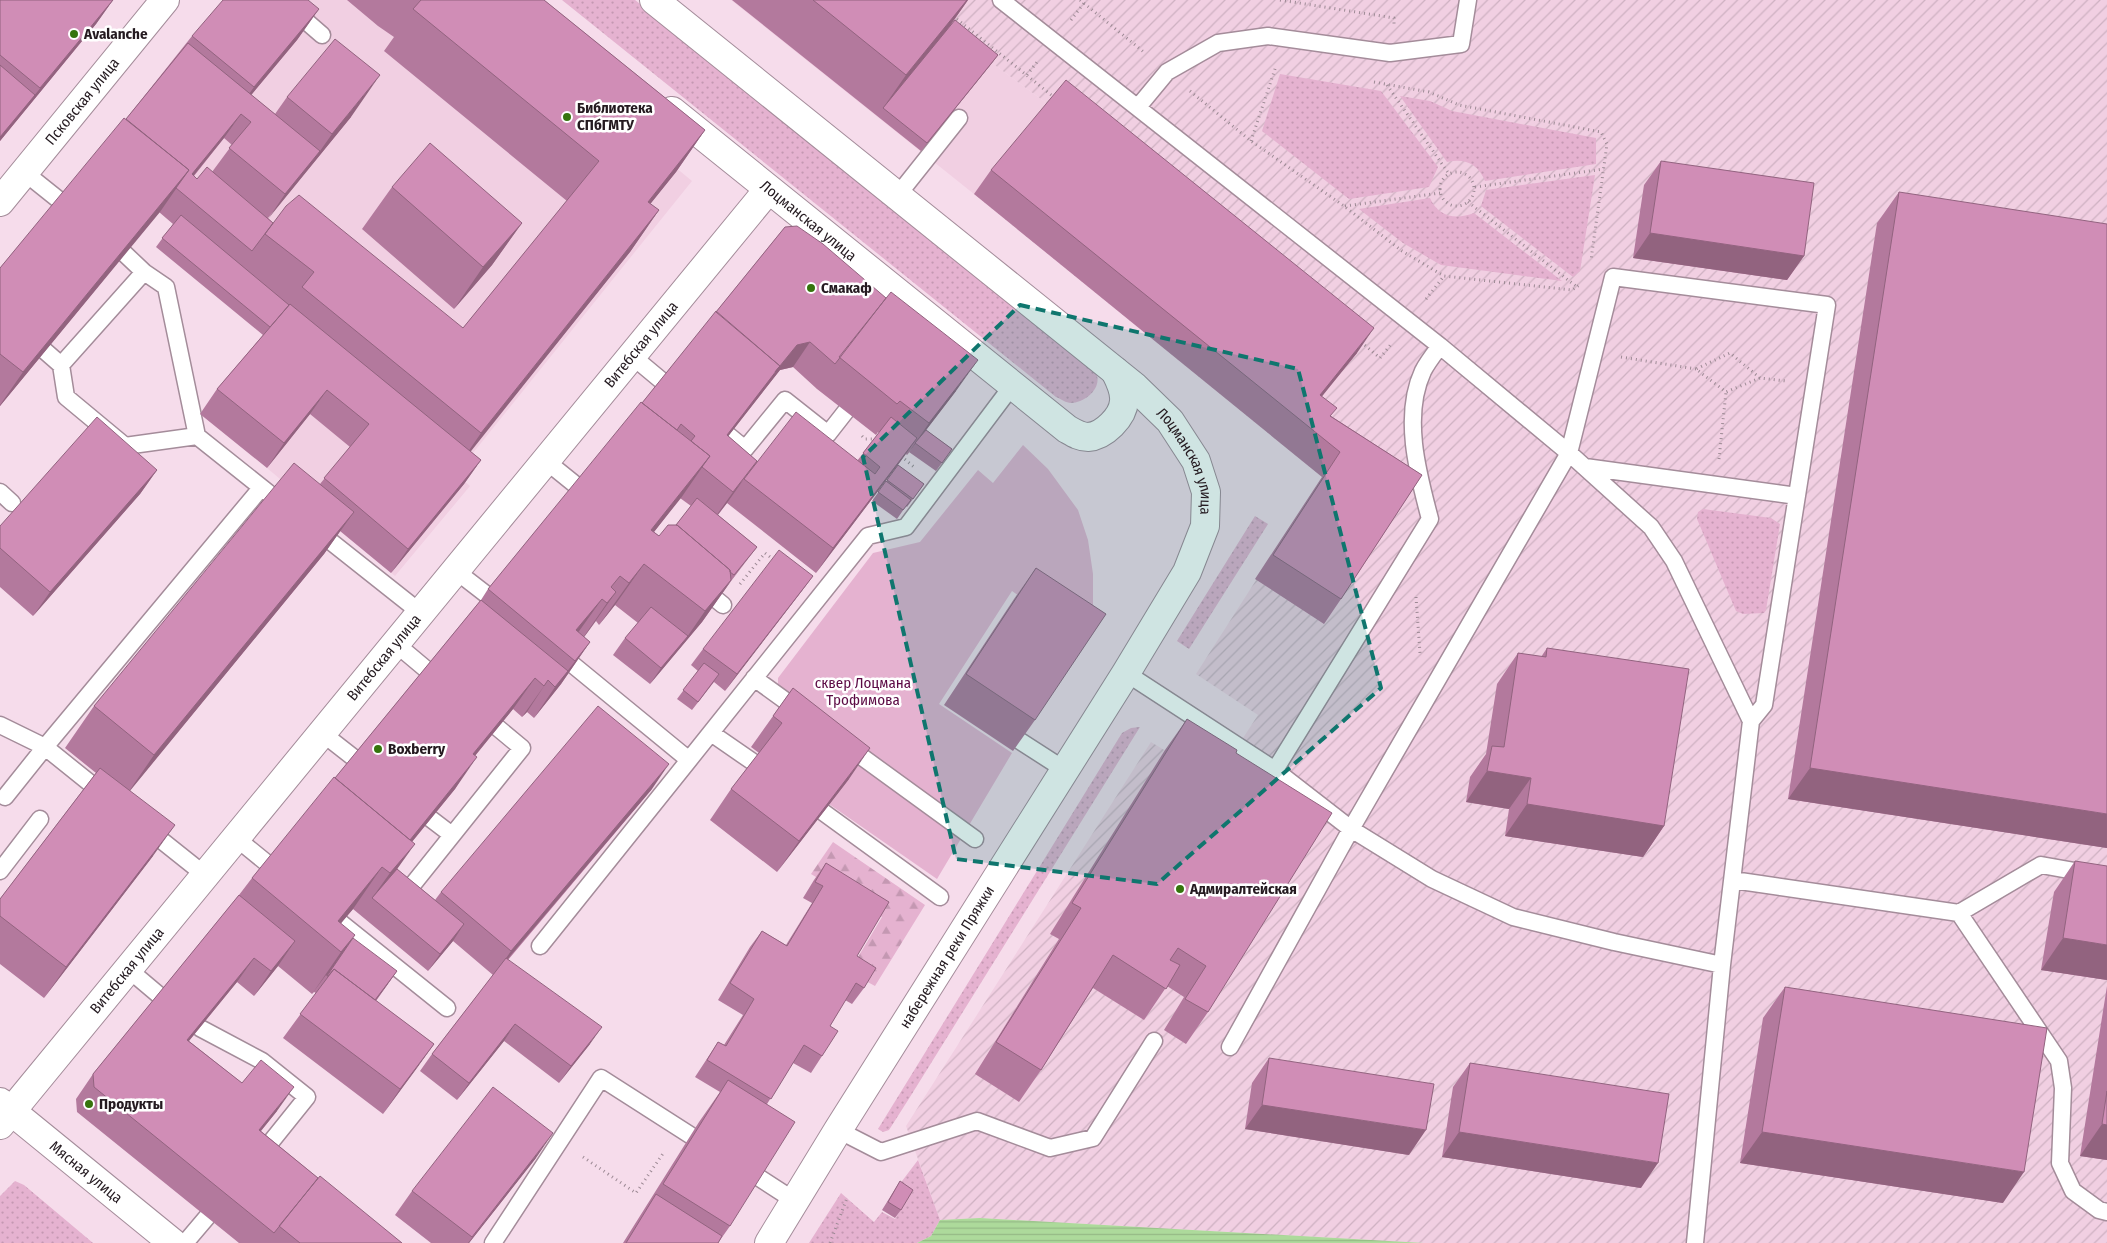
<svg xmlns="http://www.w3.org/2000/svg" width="2107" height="1243" viewBox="0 0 2107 1243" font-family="'Fira Sans Condensed',sans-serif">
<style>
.built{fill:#f1cfe2}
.industrial{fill:url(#industrial-furrows)}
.grass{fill:url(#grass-dots)}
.forest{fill:url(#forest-firs)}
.park{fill:#e5b2d0}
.water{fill:url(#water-rules)}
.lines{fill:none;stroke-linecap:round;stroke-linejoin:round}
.lane-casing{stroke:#a48c9a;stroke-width:19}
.street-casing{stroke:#a48c9a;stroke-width:30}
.secondary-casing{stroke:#a48c9a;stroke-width:30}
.path{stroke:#9c8994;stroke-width:3;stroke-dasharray:1 4;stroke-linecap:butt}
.lane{stroke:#fff;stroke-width:16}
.street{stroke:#fff;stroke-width:28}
.secondary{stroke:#fff;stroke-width:28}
.wall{fill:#b3799d;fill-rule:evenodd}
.shaded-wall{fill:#92637f}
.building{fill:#d08db6;stroke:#92637f}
.marked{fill:#0f766e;fill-opacity:0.2;stroke:#0f766e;stroke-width:4;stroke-dasharray:10 6;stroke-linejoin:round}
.poi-dot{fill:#35740d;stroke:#fff;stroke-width:2}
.labels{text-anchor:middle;stroke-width:5;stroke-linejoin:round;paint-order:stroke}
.poi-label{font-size:15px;font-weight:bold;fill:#241a20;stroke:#fff;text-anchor:start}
.street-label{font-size:15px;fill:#241a20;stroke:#fff}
.park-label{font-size:15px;fill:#5c0b45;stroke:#fff}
</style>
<defs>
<pattern id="industrial-furrows" width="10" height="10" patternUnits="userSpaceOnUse" patternTransform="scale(1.25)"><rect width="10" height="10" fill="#f1cfe2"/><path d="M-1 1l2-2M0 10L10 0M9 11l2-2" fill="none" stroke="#ceb1c2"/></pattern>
<pattern id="grass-dots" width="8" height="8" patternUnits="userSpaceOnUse" patternTransform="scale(1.25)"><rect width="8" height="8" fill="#e5b2d0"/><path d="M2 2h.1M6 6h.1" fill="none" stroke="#c498b2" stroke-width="1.8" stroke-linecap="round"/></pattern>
<pattern id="forest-firs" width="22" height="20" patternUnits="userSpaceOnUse" patternTransform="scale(1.25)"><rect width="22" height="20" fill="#e5b2d0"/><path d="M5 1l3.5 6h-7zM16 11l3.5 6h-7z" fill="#c498b2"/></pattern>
<pattern id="water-rules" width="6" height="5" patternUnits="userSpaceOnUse" patternTransform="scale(1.25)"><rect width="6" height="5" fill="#adda9b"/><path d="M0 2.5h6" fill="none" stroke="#95ba85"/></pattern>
</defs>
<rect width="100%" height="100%" fill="#f6dceb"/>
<path class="built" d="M224,0H473L692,181L456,474L470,486L395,576L267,468L266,337L175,224Z
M731,0H903L949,28L992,63L1049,105L974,194Z"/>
<path class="industrial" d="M903,0H2107V1243H1424L980,1218L940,1220L906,1126L1151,742L1215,781L1258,715L1196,674L1322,477L974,194L1049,105L992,63L949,29Z"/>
<path class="grass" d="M562,0H635L1086,360C1089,364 1094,368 1096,373C1103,388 1085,403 1071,403C1066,403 1061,399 1056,397Z
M1280,74L1381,91L1438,167L1429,187L1349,199L1262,131Z
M1400,96L1430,101L1452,111L1596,138V164L1485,181C1478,164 1465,158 1447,162Z
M1595,175L1580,271L1573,277L1481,206L1486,190Z
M1430,198C1438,217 1456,220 1474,213L1562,281L1441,265L1403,243L1359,209Z
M1703,509L1771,518L1780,524L1766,610L1764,613L1743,614L1736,611L1697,519L1698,512Z
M1255,516L1268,524L1189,649L1177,641Z
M1140,727L910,1097L889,1130L883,1132L878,1129L1122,733L1131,728Z
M918,1160L940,1220L931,1236L917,1243H809L841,1193L874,1222L882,1212L895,1219L909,1197L896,1189Z
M15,1181L24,1185L93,1243H0V1196Z"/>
<path class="forest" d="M833,842L925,905L875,986L849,972L882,917L811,874Z"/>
<path class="park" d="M1023,445L1048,469L1078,510L1088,540L1093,574V607L1078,637L1012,591L939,704L1012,753L937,879L829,804L778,710V678L873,553L920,542L978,470L993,483Z"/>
<path class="water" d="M980,1218L1424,1243H917L931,1236L940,1220Z"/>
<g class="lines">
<g class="lane-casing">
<path id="lane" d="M1001,0L1440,346L1569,453L1651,527L1674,561L1751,721L1722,965L1695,1243
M292,9L322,35
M1138,107L1167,72L1218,43L1268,36L1390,53L1461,44L1468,0
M24,172L59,200
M897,196L959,118
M125,254L144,272L166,287L197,436
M45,351L61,365L66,397L125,446L197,436L286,507
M632,356L662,381
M61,365L144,272
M728,435L745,449L785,400L828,434L846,411
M546,461L577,486
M1585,467L1797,496
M0,492L12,503
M315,529L421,613
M456,571L487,595
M701,587L723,605
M396,644L427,670
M561,655L689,760L868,536L906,527L1012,386
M1126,673L1275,770L1351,829L1432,879L1513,917L1614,942L1722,965
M754,678L801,712
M0,725L45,747L106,796
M322,733L354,758
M711,733L753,762
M1020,741L1065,770
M847,746L975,839
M1275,770L1430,519C1418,474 1402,416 1423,371C1427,363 1434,354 1440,346
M5,797L45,747L261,488
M823,812L940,897
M431,819L452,835
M146,828L205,875
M236,838L268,864
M0,871L40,819
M1733,880L1959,913L2041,865L2107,877
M414,883L522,748L498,728
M1959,913L2059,1061L2063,1088L2060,1163L2073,1191L2099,1210L2107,1212
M341,923L447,1008
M540,946L689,760
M128,969L160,996
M200,1028L262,1061L307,1097L258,1158
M1230,1047L1351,829L1569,453L1613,277L1827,305L1764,705L1751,721
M838,1130L881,1152L977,1121L1050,1148L1093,1138L1154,1041
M758,1177L795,1201
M185,1243L207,1217
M493,1243L601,1078L690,1135"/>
</g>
<g class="street-casing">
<g id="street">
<path id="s1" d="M672,111L1067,429C1074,433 1080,437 1088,437C1104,436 1123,417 1124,401C1125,390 1120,381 1115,371"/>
<path id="s2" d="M0,202L165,0"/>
<path id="s3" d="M0,1102L173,1243"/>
<path id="s4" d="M0,1125L768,190"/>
</g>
</g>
<g class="secondary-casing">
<g id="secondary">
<path id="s5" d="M654,0L1135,387L1170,421L1196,461L1206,492L1205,526L1187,572L1126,673L838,1130L769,1243"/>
</g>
</g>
<path class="path" d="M1080,0L1145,53
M1280,0L1394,18V24
M953,16L1055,98
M1071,20L1084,3
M1027,75L1037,62
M1374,82L1429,92L1459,105L1601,132L1607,144L1591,260
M1387,85L1449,174
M1190,91L1251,141L1344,206L1402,251L1444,276L1572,290L1581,284
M1251,141L1276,66
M1440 189a17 17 0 1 1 34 0a17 17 0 1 1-34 0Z
M1475,187L1604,169
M1468,202L1577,287
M1345,206L1440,193
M1426,299L1444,276
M1361,342L1380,358L1392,343
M1621,357L1696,369
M1760,378L1730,353L1696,369L1726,392L1760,378L1786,381
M862,436L865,439H878
M901,456L915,468
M1719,459L1726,392
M740,584L765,553L774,560
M1416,597L1420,653
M583,1157L636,1193L664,1152
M830,1243L847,1198"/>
<use href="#lane" class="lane"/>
<use href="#street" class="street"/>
<use href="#secondary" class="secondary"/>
</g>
<path class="wall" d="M0,0H113L96,24L0,141Z
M347,0H544L705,130L676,172L650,204L659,210L630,252L470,451L481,460L464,484L391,573L340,531L324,554L130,790L153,856L44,998L0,964V899L96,773L65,748L94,706L320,484L350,447L310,414L267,468L200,414L217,389L263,335L156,247L173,224L159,212L0,406V268L126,119L192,36L319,9L297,40L251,95L275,114L287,97L351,117L268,218L273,223L463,328L567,201L384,51L394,37L378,26ZM224,138L232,145L212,172L197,179L194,176Z
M732,0H968L952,23L998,55L992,63L921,151Z
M1661,161L1804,256L1787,280L1633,258L1644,185Z
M991,170L1357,353L1321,396L1331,416L1422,475L1341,599L1324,624L1255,579L1322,477L974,194Z
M392,187L522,223L492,265L454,309L362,229Z
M1899,192L2107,848L1788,799L1877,223Z
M785,227L956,391L926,430L952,449L936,471L909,452L922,435L907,455L906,454L816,573L727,503L718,515L757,547L731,581L702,622L650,684L613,655L625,638L638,623L615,605L599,625L596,621L584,637L590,642L561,684L534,718L527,712L522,717L513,709L475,756L455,789L412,842L397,869L435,900L441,892L652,789L508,960L590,1044L559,1083L504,1041L457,1100L420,1071L432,1054L493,975L453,941L428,971L353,909L341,923L349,944L397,971L376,1001L434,1044L383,1114L283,1038L316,993L314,992L312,994L278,966L254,996L237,982L189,1041L277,1111L261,1131L318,1178L402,1243H239L77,1112L76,1099L93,1074L239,895L252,878L335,778L481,600L488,589L642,403ZM793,367L817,389L876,435L878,432L879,433L857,461H757L728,436L780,370ZM680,498L691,506L676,525L659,536L654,532Z
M898,465L924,484L907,507L906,506L897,519L872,501Z
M157,470L140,494L33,616L0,587V526Z
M1036,568L1035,720L1013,751L944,705L1014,599Z
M813,576L801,592L725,691L714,682L692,710L677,699L698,671L691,665L703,649Z
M1547,648L1664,826L1643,857L1505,836L1509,809L1466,802L1470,777L1486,754L1497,684L1518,653L1541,657Z
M793,688L849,779L777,872L710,820L731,789L759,753L751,747Z
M1187,719L1236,753L1208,1012L1186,1044L1164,1030L1184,997L1167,986L1144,1020L1093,988L1041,1070L1019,1102L975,1074L1059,939L1050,934L1165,750Z
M2075,861L2107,980L2041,970L2054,892Z
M826,863L857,956L864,988L852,1004L845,1000L830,1026L822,1056L811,1073L793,1063L767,1104L730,1226L718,1243H623L699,1122L720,1092L695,1077L718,1042L724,1045L743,1015L718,1000L750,947L762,931L786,945L812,903L803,898L814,880Z
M2107,986V1160L2080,1156Z
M1785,987L2003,1203L1740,1163L1763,1018Z
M1269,1058L1409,1155L1245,1129L1252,1083Z
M1470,1063L1641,1188L1442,1157L1453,1087Z
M536,1158L469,1243H431L395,1215L412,1191Z
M900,1181L901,1210L895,1218L882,1210Z"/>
<path class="shaded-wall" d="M113,0L96,24L0,141V137Z
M967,0H968L944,34L883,108L906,75Z
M319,9L297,40L232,118L254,87Z
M998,55L992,63L921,151L927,143Z
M380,75L351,117L268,219L285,194L320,151L332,134Z
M241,114L224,138L181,191L192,174Z
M705,130L676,172L619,243L648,202Z
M189,170L160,212L0,406V405L23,372Z
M659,210L630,252L452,475L481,433Z
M522,223L492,265L454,309L483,267Z
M1650,233L1804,256L1787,280L1633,258Z
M1374,328L1357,353L1303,420L1320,395Z
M810,342L793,367L780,370L705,466L727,435L780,366L797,345Z
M978,360L956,391L907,455L929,423Z
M327,390L310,414L267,468L284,443Z
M917,438L900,462L816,573L833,548Z
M710,456L681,498L622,572L651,530Z
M481,460L464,484L391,573L408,549Z
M157,470L140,494L33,616L50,592Z
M744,479L727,503L711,523L733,492Z
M354,512L324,554L125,797L154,755Z
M757,547L731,581L702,622L676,653L705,611L730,582Z
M644,564L615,605L599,625L629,583Z
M813,576L801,592L725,691L737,674Z
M616,592L587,633L578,645L607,603Z
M602,599L572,641L576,630Z
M688,636L676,653L650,684L661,668Z
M590,642L561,684L534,718L555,687Z
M535,678L513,709L451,785L473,754Z
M548,680L527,712L522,717L544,686Z
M870,748L849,779L777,872L799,841Z
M477,757L455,789L388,871L402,850Z
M669,764L652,789L494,975L511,951Z
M1810,768L2107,814V848L1788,799Z
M1487,771L1531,778L1509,809L1466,802Z
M1527,804L1664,826L1643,857L1505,836Z
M175,825L153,856L44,998L66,967Z
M415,844L385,886L372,898L390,873Z
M382,867L353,909L327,940L338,921Z
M464,924L453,941L428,971L440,954Z
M355,935L327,976L326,975L312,994L341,952Z
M2063,938L2107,945V980L2041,970Z
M295,941L278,966L254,996L271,971Z
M254,958L237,982L170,1064L187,1040Z
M397,971L385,988L358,1024L369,1008Z
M515,1024L504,1041L457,1100L469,1083Z
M602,1027L590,1044L559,1083L571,1066Z
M434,1044L417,1068L383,1114L400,1089Z
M294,1087L277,1111L242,1154L259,1130Z
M1262,1105L1426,1130L1409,1155L1245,1129Z
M2102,1124L2107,1125V1160L2080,1156Z
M1459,1132L1658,1163L1641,1188L1442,1157Z
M1762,1132L2024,1172L2003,1203L1740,1163Z
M553,1133L536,1158L469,1243H468Z"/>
<path class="building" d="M0,0H113L40,88L0,55Z
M223,0H308L319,9L254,87L192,36Z
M421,0H544L705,130L648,202L659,210L481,433L302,287L314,272L265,234L286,206L299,195L463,328L599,161L413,9Z
M813,0H967L906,75Z
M955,20L998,55L927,143L883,108Z
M335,39L380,75L332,134L287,97Z
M188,43L320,151L285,194L229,148L251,122L241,114L192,174L197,179L207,167L273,223L252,251L176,188L189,170L126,119Z
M0,65L35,95L0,137Z
M1066,80L1374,328L1320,395L1337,408L1330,416L1422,475L1341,599L1273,555L1340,452L991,170Z
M124,118L189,170L23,372L0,354V268Z
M430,143L522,223L483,267L392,187Z
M1661,161L1814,183L1804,256L1650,233Z
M1899,192L2107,224V814L1810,768Z
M181,215L289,305L270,327L162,238Z
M797,226L823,244L886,298L835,364L810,342L797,345L775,372L780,366L716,312L785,227Z
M891,292L978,360L929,423L900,401L897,404L839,357Z
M290,304L481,460L408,549L324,478L369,424L327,390L284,443L217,389Z
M716,311L780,366L727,435L757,461L733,492L702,467L710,456L691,441L695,436L681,424L677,430L642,403Z
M641,402L710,456L651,530L659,536L668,525H677L730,570L731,580L705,611L644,564L629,583L620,576L611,587L616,592L607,603L602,599L576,630L590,642L575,661L488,589Z
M796,412L875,474L880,467L863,453L891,417L917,438L833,548L744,479Z
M97,417L157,470L50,592L0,548V526Z
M926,430L952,449L942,463L915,443Z
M294,463L354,512L154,755L94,706Z
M898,465L924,484L913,499L887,480Z
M886,481L911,500L903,510L878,492Z
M697,498L757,547L734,575L730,572V570L677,525H676Z
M779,550L813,576L737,674L703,649Z
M1036,568L1106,614L1035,720L966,674Z
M481,600L568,671L555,687L548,680L544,686L535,678L473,754L477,757L410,840L335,778Z
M651,607L688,636L661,668L625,638Z
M1547,648L1689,669L1664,826L1527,804L1531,778L1487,771L1492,746L1504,747L1518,653L1546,657Z
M704,663L719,674L698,702L683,690Z
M793,688L870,748L799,841L731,789L782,723L773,716Z
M598,706L669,764L511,951L441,892Z
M1187,719L1237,750L1236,753L1332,813L1208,1012L1185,999L1206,966L1178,948L1170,960L1180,965L1166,989L1113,955L1041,1070L996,1042L1081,908L1072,903Z
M100,768L175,825L66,967L0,916V899Z
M334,777L415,844L390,873L382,867L338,921L355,935L341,952L252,878Z
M2075,861L2107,866V945L2063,938Z
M826,863L889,902L857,956L876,968L864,988L856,983L830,1026L838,1031L822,1056L804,1045L771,1099L707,1060L718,1042L726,1046L754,999L730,983L762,931L787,946L823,886L815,882Z
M397,869L464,924L440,954L372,898Z
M239,895L295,941L271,971L254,958L187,1040L242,1083L261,1060L294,1087L259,1130L318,1178L274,1233L94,1087L93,1074Z
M353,938L397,971L375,1000L334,969L328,976H327Z
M506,958L602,1027L571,1066L515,1024L469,1083L432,1054Z
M334,969L434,1044L400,1089L300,1014Z
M1785,987L2047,1028L2024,1172L1762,1132Z
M1269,1058L1434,1084L1426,1130L1262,1105Z
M1470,1063L1669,1094L1658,1163L1459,1132Z
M728,1080L795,1122L730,1226L663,1184Z
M493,1087L553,1133L472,1237L412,1191Z
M2107,1091V1125L2102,1124Z
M320,1176L402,1243H300L279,1226Z
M900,1181L913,1190L901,1210L888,1202Z
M656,1194L722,1236L718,1243H626Z"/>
<path class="marked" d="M1020,305L1298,369L1381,688L1157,884L956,859L863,457Z"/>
<g class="poi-dot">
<circle cx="74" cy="34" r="5"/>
<circle cx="567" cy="117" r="5"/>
<circle cx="811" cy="288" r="5"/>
<circle cx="378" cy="749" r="5"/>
<circle cx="1180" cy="889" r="5"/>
<circle cx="89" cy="1104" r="5"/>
</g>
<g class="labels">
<g class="poi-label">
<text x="84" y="39">Avalanche</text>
<text x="577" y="113">Библиотека<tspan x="577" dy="17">СПбГМТУ</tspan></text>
<text x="821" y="293">Смакаф</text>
<text x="388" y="754">Boxberry</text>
<text x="1190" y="894">Адмиралтейская</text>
<text x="99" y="1109">Продукты</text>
</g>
<g class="street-label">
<text dy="5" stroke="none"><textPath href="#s2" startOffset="130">Псковская улица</textPath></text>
<text dy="5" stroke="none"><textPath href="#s1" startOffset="175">Лоцманская улица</textPath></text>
<text dy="5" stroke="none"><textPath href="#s4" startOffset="1010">Витебская улица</textPath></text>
<text dy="5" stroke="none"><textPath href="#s5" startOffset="710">Лоцманская улица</textPath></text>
<text dy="5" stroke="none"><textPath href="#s4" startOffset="605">Витебская улица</textPath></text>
<text transform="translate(947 957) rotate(-58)" y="5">набережная реки Пряжки</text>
<text dy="5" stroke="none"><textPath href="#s4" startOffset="200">Витебская улица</textPath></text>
<text dy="5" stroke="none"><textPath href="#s3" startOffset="111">Мясная улица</textPath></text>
</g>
<g class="park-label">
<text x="863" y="688">сквер Лоцмана<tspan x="863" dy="17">Трофимова</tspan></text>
</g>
</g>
</svg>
